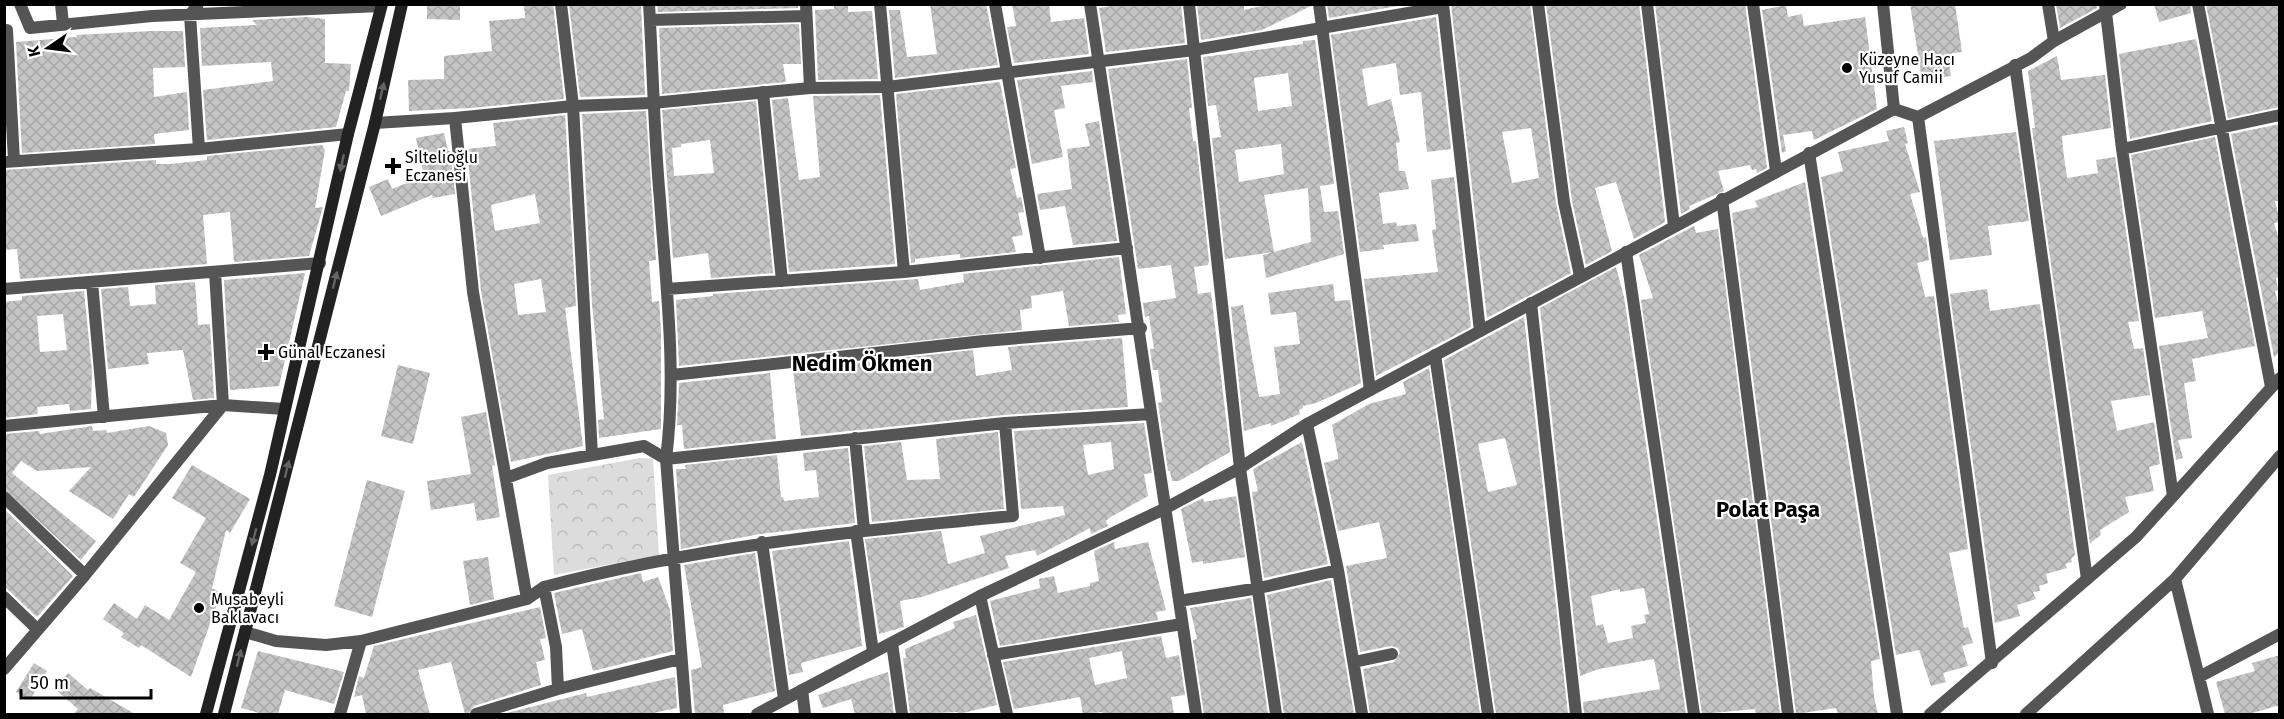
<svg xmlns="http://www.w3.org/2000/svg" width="2284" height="719" viewBox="0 0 2284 719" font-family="'Fira Sans',sans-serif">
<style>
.park{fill:url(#park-crowns)}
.building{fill:url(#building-cross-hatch);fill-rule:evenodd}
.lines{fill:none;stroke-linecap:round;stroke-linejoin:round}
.minor{stroke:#555;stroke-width:12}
.tertiary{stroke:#555;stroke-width:12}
.secondary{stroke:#222;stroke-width:12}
.oneway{fill:#646464}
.poi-dot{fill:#000;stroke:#fff;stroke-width:2}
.labels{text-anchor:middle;stroke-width:4.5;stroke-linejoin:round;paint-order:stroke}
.poi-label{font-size:16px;fill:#000;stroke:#fff;text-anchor:start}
.district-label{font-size:22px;font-weight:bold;fill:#000;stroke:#fff}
</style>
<defs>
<pattern id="park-crowns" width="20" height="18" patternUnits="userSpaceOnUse" patternTransform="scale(1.5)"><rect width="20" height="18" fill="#dcdcdc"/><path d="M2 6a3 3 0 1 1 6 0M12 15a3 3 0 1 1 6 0" fill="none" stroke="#bbb"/></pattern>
<pattern id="building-cross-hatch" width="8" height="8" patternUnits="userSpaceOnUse" patternTransform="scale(1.5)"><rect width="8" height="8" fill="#c4c4c4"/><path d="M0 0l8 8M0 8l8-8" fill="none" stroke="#a7a7a7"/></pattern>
</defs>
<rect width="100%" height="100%" fill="#fff"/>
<path class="park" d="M640,458L653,459L659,555L554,575L548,475Z"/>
<path class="building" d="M427,4H460V20L427,19Z
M524,4H553L564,99L471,108L409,111L408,80L444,79V56L492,51L489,21L525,18Z
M569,4H641L645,95L580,97Z
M657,4H798V8L658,12Z
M930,4H986L998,65L895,78L889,10H900L907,57L937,54Z
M1012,4H1049L1051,22L1084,18L1089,54L1014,63L1007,27L1016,26Z
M1123,4H1181L1185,43L1106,52L1099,8Z
M1197,4H1244V10L1270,4L1311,6L1262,30L1201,40Z
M1327,4H1409L1329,18Z
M1451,4H1530L1556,203L1571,273L1487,318ZM1531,128L1539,178L1512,183L1502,132Z
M1546,4H1639L1665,222L1634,239L1616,182L1595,188L1612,251L1586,265L1572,201Z
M1655,4H1745L1767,168L1757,173L1756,169L1752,170L1750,165L1718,171L1724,191L1689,206L1690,209L1681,214Z
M1910,4H1955L1962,52L1948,54L1951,76L1922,80Z
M2056,4H2097V8L2060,28Z
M2154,4H2190L2191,13L2159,22Z
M2206,4H2280V107L2228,118Z
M834,5H848V12L872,11L878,79L818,80L815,10L834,9Z
M1786,5L1788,17L1802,14L1804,26L1865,17L1877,109L1814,140L1812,131L1783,135L1786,151L1782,153L1762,10Z
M307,17L325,19V63L351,64L349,91H346L336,127L207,140L203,90L273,81L271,62L202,66L200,28L257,25L252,20Z
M1436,17L1451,149L1427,152L1421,92L1400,95L1396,63L1362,69L1368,106L1391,99L1400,142L1396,143L1399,171H1405L1409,189L1379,193L1383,224L1396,222L1397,226L1416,224L1419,241L1383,245L1384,249L1360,252L1331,35Z
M799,24L801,64H783L786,82L662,94L659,28Z
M151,31H183L185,67L153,68L154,97L187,92L189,130L154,134L155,144L22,153L16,42L77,37L76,35Z
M2196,39L2212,121L2130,139L2119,54Z
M1315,40L1334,184L1320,186L1324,212L1338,211L1344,254L1266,278L1263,255L1311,242L1308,188L1264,195L1274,252L1225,259L1212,138L1221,137L1216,105L1208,106L1203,57L1303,44V41ZM1288,73L1292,106L1258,111L1254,78ZM1281,144L1284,174L1239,182L1235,150Z
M2057,56L2061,80L2105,75L2111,128L2062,136L2063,149L2067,178L2098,173L2096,160L2115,157L2139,321L2128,322L2134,349L2143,348L2150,395L2111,401L2117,431L2154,422L2160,464L2149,467L2154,491L2125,497L2129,512L2100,530L2101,535L2090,543L2032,128H2035L2028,71Z
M1187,59L1192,108H1189L1193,141H1196L1209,261L1208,265L1194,267L1198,294L1211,292L1230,452L1179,481H1172L1170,471H1168L1158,403L1162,402L1158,370H1153L1152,364L1150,349H1154L1149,316L1145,317L1143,303L1176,298L1171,265L1138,269L1108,69Z
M1092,71L1093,82L1061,86L1065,108L1054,110L1063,157L1032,164L1017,80Z
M1000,82L1016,168L1010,169L1017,198L1021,197L1024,212L1018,213L1023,235L1012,237L1016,252L960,258V254L915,259V262L911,263L896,94Z
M880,95L895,264L789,272L772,100L788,98L799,180L820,177L813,96Z
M756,101L773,273L711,278L708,253L673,258L662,110ZM710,140L714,173L674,176L672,148L681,147V144Z
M646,111L656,260L649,261L652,302L659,301L661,330V429L599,438L598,420L604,419L592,304L582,114Z
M565,115L576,306L565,308L583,446L511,462L481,291L467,149L496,146L493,123ZM535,194L540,223L495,231L491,205ZM541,279L546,312L518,315L514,284Z
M1099,121L1117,241L1073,245L1065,206L1040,210L1037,194L1072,189L1067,149L1090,146L1085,124Z
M2280,124V201H2275L2280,222L2274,223L2280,242V277L2276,278L2278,290L2275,291L2280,311V352L2274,357L2231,134Z
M1904,127L1908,143L1905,144L1920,192L1910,194L1923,238L1926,237L1929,260L1917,263L1925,297L1934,296L1968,549L1949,553L1964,628L1968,627L1973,643L1962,646L1968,666L1943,673L1946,682L1931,686L1919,650L1896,655L1821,177L1843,171L1838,152L1889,141L1886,131Z
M2016,132L2029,221L1988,226L1992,255L1950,260L1934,141Z
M444,133L448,151H450L455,194L433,198L432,195L381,216L369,187L388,179L392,189L424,176L416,138Z
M2215,137L2255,346L2192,359L2196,381L2184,383L2192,438L2178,440L2183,458L2176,460L2159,346L2208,338L2202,311L2155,318L2131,155Z
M322,145L325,150L315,208L323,207L309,256L234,262L230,212L203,215L207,264L20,279L17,249L4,250V170L156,160V164H170L207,160V156Z
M1454,177L1471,327L1376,376L1364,279L1438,272L1432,230L1436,229L1431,180Z
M1805,182L1880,659L1871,661L1874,697L1878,714H1838L1836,708L1796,714L1732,213L1758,207L1755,201Z
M1694,226L1696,233L1718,229L1780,714H1756L1755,709L1702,714L1641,300L1653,298L1639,255Z
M1119,257L1126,314L1118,315L1119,322L1069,326L1063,291L1031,296L1032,308L1020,310L1022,330L679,366L676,300L713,296V294L918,279L920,290L964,282L963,274Z
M1616,267L1624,297L1686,714H1584L1583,702L1660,689L1654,659L1599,669L1580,676L1540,308ZM1644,588L1649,614L1644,615L1646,623L1631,626L1633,638L1608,643L1603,624L1596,626L1591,596L1620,589V592Z
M305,273L279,386L230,390L224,280Z
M195,282L198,325L210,324L214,398L193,400L183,350L147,353L149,364L108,369L101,289L128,287L130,306L156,304L155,285Z
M1333,284L1335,301L1350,300L1361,383L1316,403L1303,406V408L1299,410L1300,414L1271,426V423L1244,431L1231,307L1243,305L1259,397L1280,394L1274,347L1300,344L1296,312L1271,315L1268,293Z
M1987,289L1990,311L2040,304L2075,555L2071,559L2072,562L2065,564L2067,568L2046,574L2048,583L2039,586L2040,591L2033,592L2036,599L2017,605L2020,616L1995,623L1950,294Z
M84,291L92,371L91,409L70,411L69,404L37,407L38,414L4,418V302L22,300V296ZM63,314L67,350L40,352L37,316Z
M1524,317L1568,714H1496L1444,360ZM1505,438L1517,485L1488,492L1478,444Z
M1122,338L1128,407L1004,415L801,436L793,370L973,350L976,376L1012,370L1008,347Z
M398,365L430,373L413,444L381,436Z
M1429,368L1480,714H1370L1363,669L1394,662L1400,653L1398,648L1391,646L1360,652L1346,566L1387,558L1379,522L1338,531L1324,463L1338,459V456L1332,425L1369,404L1406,394L1403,382Z
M770,373L776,439L684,449L682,425H677L679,383Z
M486,412L495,465L492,466L500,517L477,521L474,503L431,510L427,481L471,474L461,417Z
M1144,423L1152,473L1144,474L1148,496L1109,518L1106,521L1108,526L1091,534L1090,528L1037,556L1035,550L1005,556L1009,568L922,597L900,601L904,627L879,634L865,539L941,531L948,564L985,553L980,536L1065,515L1063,506L1021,509L1014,431ZM1111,442L1114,469L1088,475L1083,445Z
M92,426L93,431L106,430L107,433L149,426L166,433L168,445L134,497L129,494L113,519L69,491L91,467L37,471L21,461L12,473L96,541L81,560L4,489V434L39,431L40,434Z
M998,432L1004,509L872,522L864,446L901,442L907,480L940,479L936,439Z
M1302,442L1328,564L1264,578L1252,492L1258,491L1253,469Z
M848,448L855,523L760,534L681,549L676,469H686L685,465L777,455L781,497H783L784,501L819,497L816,470L805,471L803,453Z
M192,465L250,499L230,533L226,530L212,588L221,593L191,677L141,645L139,648L121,637L124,633L103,619L114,603L137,619L145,605L169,620L196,572L180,563L206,518L172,498Z
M367,480L405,491L372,617L334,606Z
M1236,496L1245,557L1203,564V561L1192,563L1181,509L1203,498L1204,502Z
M4,509L73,576L37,617L4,586Z
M849,541L862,646L801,663L803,672L789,675L772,551Z
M1114,542L1115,549L1148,542L1166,610L1156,612L1158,620L1000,646L990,601L1040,588L1039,579L1054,576L1058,593L1090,586V583L1099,581L1094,551Z
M755,553L775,691L723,705L724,714H695L691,670L702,667L684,565Z
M488,557L494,599L470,605L463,561Z
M641,573L643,582L658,577L670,610L673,651L593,671L582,629L562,634L554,593Z
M1331,580L1354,714H1284L1267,595Z
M1251,598L1268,714H1204L1193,640L1197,639L1190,608Z
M540,607L546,638L540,639L545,660L536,662L541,685L474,706L468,714H465L451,662L418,670L430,714H366L362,695L354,697L359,676L364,678L374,646Z
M976,615L997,705L958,714V712L910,714L903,658H906L905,649L955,628L953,622Z
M1161,636L1166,658L1179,655L1185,695L1171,697L1174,714H1103L1102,712L1083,714L1080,697L1014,709L1003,662ZM1122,651L1127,678L1095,685L1089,658Z
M258,651L344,672L334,704L285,690L278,714H263L241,708Z
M2280,655V705L2249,714H2225L2216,682L2255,671L2252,663Z
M34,663L47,671L30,700L16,692Z
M888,672L894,714H855L851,699L823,708L818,695Z
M68,673L88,690L90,688L135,714H74L78,709L55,689Z
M675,677L677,708L649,714H503L586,693L587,697Z"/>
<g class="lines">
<path class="minor" d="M20,4L30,28L152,16L381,6
M61,4L63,24
M198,4L190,15L199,149
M561,4L573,106L592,455
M649,4C653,70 654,135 660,200C666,286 677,373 666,459L686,714
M806,4L810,88
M880,4L904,272
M995,4L1040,258
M1090,4L1196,714
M1189,4L1240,468L1276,714
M1319,4L1370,390
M1443,4L1480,331
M1538,4L1564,202L1580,276
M1647,4L1674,226
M1753,4L1776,171
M1883,4L1894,109
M2048,4L2054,41
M2105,4L2122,149L2173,496
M2198,4L2271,387
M650,20L806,16
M7,30L14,161
M2015,65L2087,579
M763,92L782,281
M1918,117L1992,663
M455,118L473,292L527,599
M2122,149L2280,115
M1809,153L1897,714
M4,162L199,149L348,134
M1722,199L1788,714
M1626,252L1694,714
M92,282L104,417
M4,289L320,263
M667,289L904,272L1127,248
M1531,303L1576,714
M1435,355L1488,714
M672,375L984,341L1141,328
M1307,424L1338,570L1362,714
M4,426L223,405L284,409
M855,438L864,530
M506,478L547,463L644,446L666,459L1005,423L1151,414
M4,497L85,575
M856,531L873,652
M762,542L784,699
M2175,579L2208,714
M544,587L556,647L558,689
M980,596L1007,714
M4,597L37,629
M1179,601L1259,588L1338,570
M245,632L276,641L326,645L361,641L527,599L544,587C699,546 854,531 1013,516L1005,423
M892,643L902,714
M993,655L1182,624
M1354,662L1392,654
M4,669L85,575L223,405L215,272
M2199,677L2280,634
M802,690L805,714
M340,714L361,641
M476,714L558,689L680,659
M2026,714L2175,579L2280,456"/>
<path class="tertiary" d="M375,123L455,118L573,106L652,103L810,88L887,87L1194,50L1443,7
M757,714L980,596L1164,509L1240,468L1307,424L1894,109L1918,117L2031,58L2054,41L2121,4
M1930,714L2136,537L2280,378"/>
<path class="secondary" d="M206,714L270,475L348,134L382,4
M224,714L375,123L402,4"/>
</g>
<defs><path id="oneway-solid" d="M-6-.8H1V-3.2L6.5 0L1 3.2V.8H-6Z" transform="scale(1.5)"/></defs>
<g class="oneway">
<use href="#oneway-solid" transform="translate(382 91) rotate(-77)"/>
<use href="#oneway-solid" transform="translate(342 163) rotate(102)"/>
<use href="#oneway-solid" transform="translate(335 280) rotate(-76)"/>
<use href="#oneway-solid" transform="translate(287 469) rotate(-76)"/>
<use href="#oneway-solid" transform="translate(254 537) rotate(105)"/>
<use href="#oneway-solid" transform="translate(239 658) rotate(-76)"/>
</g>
<g class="poi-dot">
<circle cx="1847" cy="68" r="6"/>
<path d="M390 157h6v6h6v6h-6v6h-6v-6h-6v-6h6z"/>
<path d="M263 343h6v6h6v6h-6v6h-6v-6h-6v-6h6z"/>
<circle cx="199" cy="608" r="6"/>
</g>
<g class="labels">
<g class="poi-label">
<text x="1859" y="65">Küzeyne Hacı<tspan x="1859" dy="18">Yusuf Camii</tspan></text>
<text x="405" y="163">Siltelioğlu<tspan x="405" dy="18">Eczanesi</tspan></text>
<text x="278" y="358">Günal Eczanesi</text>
<text x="211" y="605">Musabeyli<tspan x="211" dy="18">Baklavacı</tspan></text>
</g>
<g class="district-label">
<text x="862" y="371">Nedim Ökmen</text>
<text x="1768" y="517">Polat Paşa</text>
</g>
</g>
<rect width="2284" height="719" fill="none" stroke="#000000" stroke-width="12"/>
<g transform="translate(48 48) rotate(256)" stroke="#ffffff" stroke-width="4.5" paint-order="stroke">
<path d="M0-4.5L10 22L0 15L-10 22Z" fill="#000000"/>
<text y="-9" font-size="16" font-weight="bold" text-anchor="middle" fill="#000000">K</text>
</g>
<path d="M21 689v9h130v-9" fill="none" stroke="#000000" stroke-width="3"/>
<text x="30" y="689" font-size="18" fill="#000000" stroke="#ffffff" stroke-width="4.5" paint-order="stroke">50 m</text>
</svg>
